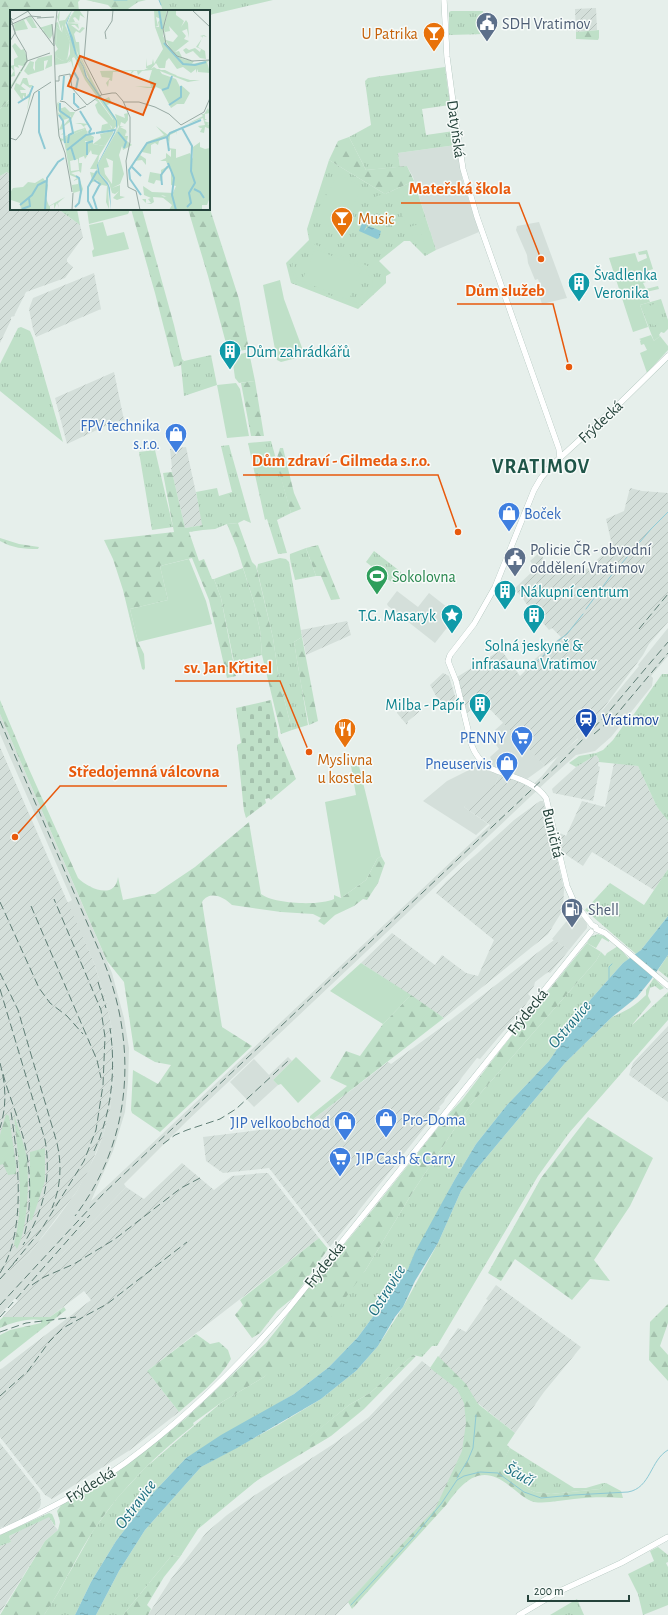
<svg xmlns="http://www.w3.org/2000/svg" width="668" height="1615" viewBox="0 0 668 1615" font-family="'Alegreya Sans',sans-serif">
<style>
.built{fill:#d4dfda}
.industrial{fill:url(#industrial-furrows)}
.grass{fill:url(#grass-tufts)}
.forest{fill:url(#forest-firs)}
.cemetery{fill:url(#cemetery-stones)}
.garden{fill:#bfe0c8;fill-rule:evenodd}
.water{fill:url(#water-ripples)}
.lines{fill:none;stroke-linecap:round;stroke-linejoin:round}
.stream{stroke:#8ec9d4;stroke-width:1}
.secondary-casing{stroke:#a4bbb3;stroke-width:6}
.secondary{stroke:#fff;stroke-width:5.5}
.rail{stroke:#5f7d75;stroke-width:1;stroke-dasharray:8 4;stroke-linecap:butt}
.labels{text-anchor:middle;stroke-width:3;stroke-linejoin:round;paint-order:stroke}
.service-label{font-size:16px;fill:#4e5e75;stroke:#f7fbf9;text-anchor:start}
.food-label{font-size:16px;fill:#c56008;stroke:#f7fbf9;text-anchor:end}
.street-label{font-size:16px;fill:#24423a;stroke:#f7fbf9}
.culture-label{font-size:16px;fill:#0d838f;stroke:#f7fbf9;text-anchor:start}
.shop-label{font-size:16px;fill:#366cbe;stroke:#f7fbf9;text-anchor:end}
.leisure-label{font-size:16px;fill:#27864d;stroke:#f7fbf9;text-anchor:start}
.transit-label{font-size:16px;fill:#164399;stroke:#f7fbf9;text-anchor:start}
.water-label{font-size:17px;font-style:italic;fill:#1c6f80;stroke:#f7fbf9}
.district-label{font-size:20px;font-weight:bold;letter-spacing:1px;fill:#1f5548;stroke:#f7fbf9}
.inset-river{fill:none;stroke:#8ec9d4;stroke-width:2}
.inset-road{fill:none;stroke:#98aaa4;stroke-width:1}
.view{fill:#e8590c;fill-opacity:0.15;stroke:#e8590c;stroke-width:2}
.inset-edge{fill:none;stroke:#24423a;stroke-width:2}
.leader{fill:none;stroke:#e8590c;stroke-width:1.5}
.callout-dot{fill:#e8590c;stroke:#f7fbf9;stroke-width:1.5}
.callout-label{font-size:17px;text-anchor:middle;font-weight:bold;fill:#e8590c;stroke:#f7fbf9;stroke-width:3;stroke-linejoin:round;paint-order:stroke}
</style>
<defs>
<pattern id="industrial-furrows" width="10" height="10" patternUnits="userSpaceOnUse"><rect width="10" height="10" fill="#d4dfda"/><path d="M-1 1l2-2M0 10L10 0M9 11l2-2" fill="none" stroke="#b6c1bc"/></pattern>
<pattern id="grass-tufts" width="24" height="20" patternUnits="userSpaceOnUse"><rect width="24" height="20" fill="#bfe0c8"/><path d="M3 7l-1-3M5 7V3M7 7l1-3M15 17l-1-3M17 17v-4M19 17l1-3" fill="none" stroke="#a4c1ad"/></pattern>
<pattern id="forest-firs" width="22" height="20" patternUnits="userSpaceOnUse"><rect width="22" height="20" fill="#bfe0c8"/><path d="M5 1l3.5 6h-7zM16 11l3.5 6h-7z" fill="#a4c1ad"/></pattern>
<pattern id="cemetery-stones" width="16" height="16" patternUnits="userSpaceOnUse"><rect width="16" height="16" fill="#bfe0c8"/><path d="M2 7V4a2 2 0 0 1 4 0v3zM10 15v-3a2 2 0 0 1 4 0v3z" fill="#a4c1ad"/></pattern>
<pattern id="water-ripples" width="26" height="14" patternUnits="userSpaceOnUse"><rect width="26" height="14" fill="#8ec9d4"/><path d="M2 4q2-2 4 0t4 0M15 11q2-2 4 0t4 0" fill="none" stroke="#74a5ad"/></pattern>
</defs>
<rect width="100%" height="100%" fill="#e6efeb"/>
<path class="built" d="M456,145L463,182L479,232L436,250L413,177L407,166L400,167L398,153Z
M539,222L567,298L542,304L539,295L543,293L538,279L535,280L528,263L527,255L516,230L517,226Z
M397,591L418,607L429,593L457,615L435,643L388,606L387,604Z
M668,628V656L651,676L653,678L652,686L611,737L595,751L576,755L547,781L188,1120L124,1184L126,1187L44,1273L15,1298L0,1315V1276L6,1268L9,1271L29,1254L56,1220L77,1191L96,1154L103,1136L110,1110L114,1076L112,1029L106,1000L94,963L67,903L72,900L0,734V714L112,973L124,1018L129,1048L128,1082L125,1112L113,1151L91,1201L542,776L560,754L578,739L576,736L596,718L639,666L638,665Z
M504,722L545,766L527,779L496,768L491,764V759L490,757L499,749L494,742L495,730Z
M475,767L480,769L483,768L499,775L495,785L464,807L488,824L476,835L423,801L447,781Z
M574,916L583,918L587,924V928L569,950L552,939L570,917Z
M288,1057L292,1061L273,1080L278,1085L254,1107L230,1082L254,1059L269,1075Z"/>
<path class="industrial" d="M596,8L597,30L576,32L575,9Z
M7,172L11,175V209H58L80,225L83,237L67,259V262L73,267L65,278L26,292L14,316L11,317V320L0,343V176Z
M94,273L101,309L36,337L33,329L29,309L33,298Z
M114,372L124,420L114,422L67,444L55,398Z
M186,447L203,525L185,528L171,468H172L170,449Z
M630,488L642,491L668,493V622L649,644L643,655L596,718L576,736L578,738L560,755L545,766L481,700L467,713L457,677L501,650L520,676L525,671L523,669L561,637L552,628L549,630L525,602L522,597L514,589L536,568L530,561L541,551L545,566L554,575L589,568L612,545L606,519L624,511Z
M347,621L351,635L306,655L301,630Z
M443,673L449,676L458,706L445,712L430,685Z
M411,701L420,711L408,721L407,725L397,713Z
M0,747L94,963L106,1000L112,1029L114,1076L110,1110L103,1136L88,1171L77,1191L29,1254L9,1271L6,1269L0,1276Z
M596,755L599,759L598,766L600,767L593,801L553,793L552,789L554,787L576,767Z
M614,763L638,766L657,807L668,821V869L654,890L592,852L583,866L562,852L558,832L566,836L582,801L605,807Z
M499,775L520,782L530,788L490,825L464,807L489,783L495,785Z
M540,801H543L544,804L564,889L563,910L548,934L444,1018L361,963L392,933L435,965L442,955L466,973L478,976L494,940L436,893L446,882L514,820Z
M554,940L569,950L550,973L548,972L535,982L534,986L528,994L531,997L523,1008L480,1059L477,1058L445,1099L444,1102L439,1107L440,1108L330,1247L269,1168L223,1173L206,1161L203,1137L307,1124L388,1062L391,1064L439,1029Z
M668,1026V1102L629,1075L633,1063Z
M182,1163L214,1190L232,1176L263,1173H268L319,1238L147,1371L179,1412L130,1450L52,1499L45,1495L0,1437V1370L91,1300L84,1291L50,1317H3L18,1301L15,1298L44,1273L126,1187L144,1199Z
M496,1285L581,1347L544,1392L515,1433L479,1404L476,1434L443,1501L336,1615H148L171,1579L206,1533L227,1515L252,1497L335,1443L369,1417L422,1361L431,1368L458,1328L466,1332L488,1300L486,1299Z
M0,1443L40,1494L41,1503L40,1507L33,1515L0,1528Z
M49,1516L53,1524L58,1530L45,1541L0,1613V1546L11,1542L9,1536Z"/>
<path class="grass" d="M159,0H273L209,15V11H163Z
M451,11H483L485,34L449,35V12Z
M445,67L450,105L422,109L426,135L454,131L456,145L398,153L400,167L366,170L349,137L371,125L365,81L368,78Z
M11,98V175L7,172L0,176V109Z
M329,160L385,194L414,181L436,250L425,256L410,241H404L379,261L391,273L386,276V283L358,309L291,283L286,263L309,240L307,229Z
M58,209H77L80,225Z
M661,299L668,320V329L664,333L661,332L659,335L660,336L654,341L640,305Z
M21,327L30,331L33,338L63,442L0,391V364L18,328Z
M211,355L217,385L184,396L181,365L184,361Z
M271,441L291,513L277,520L287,553L278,554L267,519L265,520L248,443Z
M229,445L251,523L244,520L238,523L227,524L215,529L203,530L196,492L217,488L219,496L232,492L221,446Z
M155,450L173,527L152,530L139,452Z
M306,548L316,576L295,580C294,573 289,561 290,554Z
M374,551L401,572V574L394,584L366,562Z
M280,558L286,559L289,562L302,637L294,642L308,725L292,730L279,679L273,638L257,569L258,564Z
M243,568L254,603L260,630L262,655L234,662L221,598L214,579Z
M662,674H668V821L657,807L638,766L599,762V759L596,755L576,767L569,763L579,756L596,753L603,750L613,740L623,726L634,714Z
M668,869V916L641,950L636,954L585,910L610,883L644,905Z
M598,934L604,936L609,939V942L602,938L596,948L587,943L590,937Z
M618,946L629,959L623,963L591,999L549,1061L507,1105L476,1144L455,1179L408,1269L358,1337L329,1367L294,1394L186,1458L153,1493L116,1541L91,1582L75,1615H44L58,1593L94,1529L118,1497L145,1468L222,1402L264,1377L365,1271L414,1190L471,1104L596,961L601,952L605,956L607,953Z
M668,955V978L658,970Z
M654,978L664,988L660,990L655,986L650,988L648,996L651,1002L631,1026L668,992V1020L569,1133L538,1176L437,1346H432L422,1357L413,1355L370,1393L349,1405L198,1529L180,1557L172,1555L123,1615H96L119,1571L145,1530L201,1467L278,1425L321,1399L356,1371L378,1346L403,1307L438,1243L461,1191L475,1171L565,1063L612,1017C626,1011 635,1006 646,995V990Z
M510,1448L574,1488H586L603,1483H606L600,1489L551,1494L535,1492L528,1489L498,1469Z
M49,1513L52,1514C54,1518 56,1522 55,1526L49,1517L9,1536L11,1542L0,1546V1535Z
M658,1547L668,1555V1562L666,1563L668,1567V1605L643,1615L638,1594L628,1574L654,1561L650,1551Z
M577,1599L584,1615H550Z"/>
<path class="forest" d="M0,0H80L78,2L79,11H11V98L0,109Z
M86,0H146L138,2L128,9V11H114L108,5Z
M599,30V38L598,40L576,39V32Z
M349,137L366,170L407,166L414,181L385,194L329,160L338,141Z
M209,206L239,299L249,349L240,351L236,347H227L208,276L188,209H209Z
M131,209H142L174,325L182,359L184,361L181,365L174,367L155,293Z
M255,381L264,436H251L241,383Z
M280,448H283L294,493L301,509L291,513L276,461Z
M172,472L185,528L203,525V530L189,532L199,561L204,559L212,579H214L221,598L236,676L227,678L209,600L192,558L160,566L168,600L130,609L138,642L144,654L145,668L144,670L142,669L123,590L113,559L104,540L174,532L163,473Z
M238,523L252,562L256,566L273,638L279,679L292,730L281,734L262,655L260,630L254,603L237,548L227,524Z
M0,538L19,544L39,547L38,549C24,549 12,548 0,541Z
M318,545L340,599L331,600L321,576H316L306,548Z
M302,637L318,721L309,725L301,684L294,642Z
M0,700L29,769L78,878C88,888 115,901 118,877L123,900L151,894H155L195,867L249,822L261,894C273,904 320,906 334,899V895L341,898L366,880L377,859L381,856L385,863L378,883L367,900L363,899L354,906L335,915L324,925L318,921L321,918L313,914L281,912L232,905C224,897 210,890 202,902L222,1027L252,1046L160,1132L132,1113L131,1110L133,1070L158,1084L171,1065L155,1062L134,1050L124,982L107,961L0,714Z
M587,943L601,952L596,961L471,1104L414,1190L365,1271L320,1333L264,1377L222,1402L193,1423L194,1425C156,1455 122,1488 95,1528C76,1556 63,1588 44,1615H0L45,1541L58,1530L60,1522L57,1511L62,1504L151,1446L185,1419L266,1343L282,1323L293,1306L366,1218L448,1115L462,1100L501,1049Z
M411,995L444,1018L307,1124L310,1116L347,1086L330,1078L346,1051L360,1056L383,1024Z
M6,1114L9,1116L16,1164V1174L8,1175L3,1164L0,1165V1135Z
M14,1115C19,1130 25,1145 27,1160C29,1184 28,1228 17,1249L14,1244C25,1201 18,1159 14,1115Z
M588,1117L653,1158L630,1206L594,1260L610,1281L590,1279L572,1300L515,1259L501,1281L488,1273L541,1178Z
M45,1148V1181L32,1220H30V1152Z
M319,1238L328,1249L294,1297L277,1311L260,1333L252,1338L235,1315L243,1305L240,1300Z
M668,1304V1323L660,1346L668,1355V1381L649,1360L650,1322Z
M64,1307L66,1310L0,1362V1335L10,1330L41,1323V1320C27,1318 13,1322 0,1328V1320L3,1317H50Z
M196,1334L210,1344L219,1342L228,1350L231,1359C219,1380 197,1396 179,1412L147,1371Z
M413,1355L416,1356L364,1409L331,1436L251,1484L349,1405L370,1393Z
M438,1356L466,1384L478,1404L515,1433L507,1445L510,1448L499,1469L528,1489L535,1492L551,1494L600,1489L606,1483L621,1491L623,1498C607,1497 591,1497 574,1499C561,1500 547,1504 534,1502C526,1500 518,1492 511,1487C483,1463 465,1478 447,1504L352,1609L348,1602L435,1509L462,1451L466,1423L464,1403L457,1389L430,1368Z
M172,1555L180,1557L164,1577L147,1605L151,1609L148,1615H123Z"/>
<path class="cemetery" d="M271,700L278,732V736L296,779L271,800L269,798L265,799L266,803L246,818L244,811L237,745L241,743L236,708Z"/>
<path class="garden" d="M339,174L363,188L337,231L313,217Z
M413,184L416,193L397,199L394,190Z
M386,193L389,201L372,207L369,199Z
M416,194L425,220L406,226L397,200Z
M87,209H129V212L128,214L89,224Z
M103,222L107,236L124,232L129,249L93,257L92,251L94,249L89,225Z
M426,222L428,230L412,236L409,227Z
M430,231L435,249L427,251L421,234Z
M309,242L370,267L369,269C373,277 374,286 370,293C356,316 322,293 304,286C285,276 291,251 310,245L308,244ZM309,248C318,247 360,263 365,269C370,275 371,282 369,289C367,295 362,299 356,301C348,303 305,287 299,280C294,275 293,267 296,260C298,254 303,250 309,248Z
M315,249L362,268L349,300L302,281Z
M647,250L653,269L642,273L646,282L643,283L646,289L658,286L659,289L646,292L650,302L640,305L648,327L633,332L609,258L635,253L638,262L647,258L646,254L639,255L638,252Z
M280,280L284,299L304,353H308V355L281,362L277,360L263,285Z
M657,303L664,322L653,326L646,307Z
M651,335L654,341L660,336L668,346V350L647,373L640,353L647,350L644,344L641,345L640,341L641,340L639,339Z
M249,352L255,381L239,383L235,378L232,356Z
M236,383L240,389L249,436L227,438L217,385Z
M189,559L206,601L212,624L138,642L130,609L168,600L160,566Z
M351,766H359L381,856L377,859L366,880L341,898L325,802L356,795Z
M361,963L411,995L383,1024L330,991Z
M296,1057L321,1081L298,1103L281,1084L278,1085L273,1080Z"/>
<path class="water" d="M362,223L367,225L364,231L369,226L381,231L379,238L377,239L359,231Z
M668,916V955L650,981L637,997L612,1017L565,1063L475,1171L461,1191L438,1243L415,1281L403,1307L395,1317L378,1346L356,1371L321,1399L237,1448L201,1467L145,1530L119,1571L96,1615H75L91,1582L116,1541L153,1493L186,1458L221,1435L294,1394L329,1367L358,1337L408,1269L415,1252L455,1179L476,1144L507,1105L549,1061L591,999L623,963L641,950Z"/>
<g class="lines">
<path class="stream" d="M114,0H127
M159,0L161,5
M586,609L610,577L651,529L668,512
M536,662L544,655L548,648L567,634L583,614
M609,979V967L612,964
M457,1478L468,1460L473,1448L476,1415
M351,1605L412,1539L441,1504L457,1480L464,1476L480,1472L498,1473L524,1492L541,1498L573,1495L628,1492C651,1488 650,1460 668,1450"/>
<g class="secondary-casing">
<path id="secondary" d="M444,0L447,57L455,117L463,169L477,217L559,449L560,458
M668,356L621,402L550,467L541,478L534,490L495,587L474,624L450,655L448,661L456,681L472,746C476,756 483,764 492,769C511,777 533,780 546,798L567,886L574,902L592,925L596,927V929L605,933L668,986
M0,1532C42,1513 87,1490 125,1463C186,1418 239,1366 288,1309L591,932
M519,1615L560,1591L621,1563L668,1537"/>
</g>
<use href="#secondary" class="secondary"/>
<path class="rail" d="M639,629L668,594
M0,721L104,962C138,1047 132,1141 75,1216
M594,734L616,715L668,653
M0,902L39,988L50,1003L67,1016L83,1034
M31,906L97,1060L101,1078
M0,973L18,1010L57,1143C62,1165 61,1187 52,1208
M98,982L106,1008
M0,989L45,1140C52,1179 43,1212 23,1245
M0,1063C6,1085 7,1106 0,1128
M3,1074C8,1093 16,1111 21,1130C31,1159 33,1206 24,1236
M163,1144L175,1135L187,1130L220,1119L236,1109L288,1061
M94,1151C112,1113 116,1068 110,1028
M13,1264L41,1230L84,1161L96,1130L103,1085L105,1037L101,1010L54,899
M0,1273C27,1231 18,1159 11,1112
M0,1279L17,1260
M32,1285L44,1277L74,1264L115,1239L181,1188L200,1178
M0,1305L103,1194L563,760L606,715L668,642
M0,1317L90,1215
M0,1332L26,1323L76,1317
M0,1396L28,1371L49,1342L63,1328L107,1304L187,1242"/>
</g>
<defs>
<g id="civic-pin" transform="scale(1.15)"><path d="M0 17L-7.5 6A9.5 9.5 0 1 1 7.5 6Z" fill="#5c6f8a" stroke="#f7fbf9"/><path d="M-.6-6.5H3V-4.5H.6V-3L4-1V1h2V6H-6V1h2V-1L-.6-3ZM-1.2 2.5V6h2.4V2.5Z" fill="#fff"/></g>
<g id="bar-pin" transform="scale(1.15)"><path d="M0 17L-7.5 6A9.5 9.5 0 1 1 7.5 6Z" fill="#e8710a" stroke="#f7fbf9"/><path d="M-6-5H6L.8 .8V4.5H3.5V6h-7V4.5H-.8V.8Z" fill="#fff"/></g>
<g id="building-pin" transform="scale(1.15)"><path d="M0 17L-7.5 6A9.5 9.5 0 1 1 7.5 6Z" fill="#0f9aa8" stroke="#f7fbf9"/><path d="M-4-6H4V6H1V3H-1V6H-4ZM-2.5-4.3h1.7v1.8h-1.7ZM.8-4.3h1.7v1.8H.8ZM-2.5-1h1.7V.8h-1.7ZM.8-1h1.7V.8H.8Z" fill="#fff"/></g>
<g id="shop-pin" transform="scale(1.15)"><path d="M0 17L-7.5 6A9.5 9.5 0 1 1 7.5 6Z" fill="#3f7fe0" stroke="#f7fbf9"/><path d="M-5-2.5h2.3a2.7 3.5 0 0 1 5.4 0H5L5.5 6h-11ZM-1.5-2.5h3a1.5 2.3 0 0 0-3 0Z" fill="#fff"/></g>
<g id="stadium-pin" transform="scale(1.15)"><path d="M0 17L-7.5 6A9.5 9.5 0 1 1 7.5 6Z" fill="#2e9e5b" stroke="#f7fbf9"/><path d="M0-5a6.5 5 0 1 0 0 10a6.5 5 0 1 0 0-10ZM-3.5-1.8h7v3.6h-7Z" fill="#fff"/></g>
<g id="sight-pin" transform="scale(1.15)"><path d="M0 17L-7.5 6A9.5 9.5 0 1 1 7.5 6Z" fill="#0f9aa8" stroke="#f7fbf9"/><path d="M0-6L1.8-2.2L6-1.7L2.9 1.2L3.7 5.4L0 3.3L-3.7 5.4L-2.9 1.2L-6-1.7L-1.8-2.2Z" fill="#fff"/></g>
<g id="station-pin" transform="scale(1.15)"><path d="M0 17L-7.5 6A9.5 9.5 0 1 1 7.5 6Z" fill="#1a4fb4" stroke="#f7fbf9"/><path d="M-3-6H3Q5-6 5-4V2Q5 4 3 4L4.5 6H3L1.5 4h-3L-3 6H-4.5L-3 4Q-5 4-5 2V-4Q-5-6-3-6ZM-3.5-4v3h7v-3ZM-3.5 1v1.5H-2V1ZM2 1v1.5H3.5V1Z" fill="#fff"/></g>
<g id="restaurant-pin" transform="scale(1.15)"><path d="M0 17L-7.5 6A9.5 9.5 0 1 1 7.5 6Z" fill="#e8710a" stroke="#f7fbf9"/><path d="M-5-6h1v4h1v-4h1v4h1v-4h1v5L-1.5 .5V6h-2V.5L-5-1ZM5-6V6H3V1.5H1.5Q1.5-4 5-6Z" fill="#fff"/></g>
<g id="supermarket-pin" transform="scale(1.15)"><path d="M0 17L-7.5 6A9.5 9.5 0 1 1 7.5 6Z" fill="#3f7fe0" stroke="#f7fbf9"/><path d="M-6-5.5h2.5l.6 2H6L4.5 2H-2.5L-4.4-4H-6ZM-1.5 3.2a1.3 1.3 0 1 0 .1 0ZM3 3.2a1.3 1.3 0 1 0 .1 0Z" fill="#fff"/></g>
<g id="fuel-pin" transform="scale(1.15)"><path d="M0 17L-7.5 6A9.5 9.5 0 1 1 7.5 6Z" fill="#5c6f8a" stroke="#f7fbf9"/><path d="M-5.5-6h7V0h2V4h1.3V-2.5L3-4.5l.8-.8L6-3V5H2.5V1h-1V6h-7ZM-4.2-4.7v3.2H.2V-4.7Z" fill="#fff"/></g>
</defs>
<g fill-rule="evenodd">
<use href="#civic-pin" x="487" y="23"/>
<use href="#bar-pin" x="434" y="33"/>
<use href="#bar-pin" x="342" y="218"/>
<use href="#building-pin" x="579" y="283"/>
<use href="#building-pin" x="230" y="351"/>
<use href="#shop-pin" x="176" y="434"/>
<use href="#shop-pin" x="509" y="513"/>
<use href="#civic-pin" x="515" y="558"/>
<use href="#stadium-pin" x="377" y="576"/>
<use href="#building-pin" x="505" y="591"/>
<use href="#sight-pin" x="452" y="615"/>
<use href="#building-pin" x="534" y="615"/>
<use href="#building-pin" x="480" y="704"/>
<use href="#station-pin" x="586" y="719"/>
<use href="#restaurant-pin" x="345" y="729"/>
<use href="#supermarket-pin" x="522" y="737"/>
<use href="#shop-pin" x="507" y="763"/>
<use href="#fuel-pin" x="572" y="909"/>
<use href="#shop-pin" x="386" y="1119"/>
<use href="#shop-pin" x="345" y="1122"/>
<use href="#supermarket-pin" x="340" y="1158"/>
</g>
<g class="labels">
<g class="service-label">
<text x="502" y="29">SDH Vratimov</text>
<text x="530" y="555">Policie ČR - obvodní<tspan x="530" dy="18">oddělení Vratimov</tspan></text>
<text x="588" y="915">Shell</text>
</g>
<g class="food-label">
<text x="418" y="39">U Patrika</text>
<text x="358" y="224" text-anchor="start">Music</text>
<text x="345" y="765" text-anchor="middle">Myslivna<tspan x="345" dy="18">u kostela</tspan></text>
</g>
<g class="street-label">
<text transform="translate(457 129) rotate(82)" y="6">Datyňská</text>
<text transform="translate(600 421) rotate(-43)" y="6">Frýdecká</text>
<text transform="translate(554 833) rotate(77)" y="6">Buničitá</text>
<text transform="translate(527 1011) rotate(-51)" y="6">Frýdecká</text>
<text transform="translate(324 1264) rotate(-51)" y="6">Frýdecká</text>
<text transform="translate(90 1484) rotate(-31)" y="6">Frýdecká</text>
</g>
<g class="culture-label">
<text x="594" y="280">Švadlenka<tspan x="594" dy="18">Veronika</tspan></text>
<text x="246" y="357">Dům zahrádkářů</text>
<text x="520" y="597">Nákupní centrum</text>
<text x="436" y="621" text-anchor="end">T.G. Masaryk</text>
<text x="534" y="651" text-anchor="middle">Solná jeskyně &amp;<tspan x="534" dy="18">infrasauna Vratimov</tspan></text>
<text x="464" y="710" text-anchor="end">Milba - Papír</text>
</g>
<g class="shop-label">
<text x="160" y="431">FPV technika<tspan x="160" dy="18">s.r.o.</tspan></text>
<text x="524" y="519" text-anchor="start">Boček</text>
<text x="506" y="743">PENNY</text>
<text x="492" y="769">Pneuservis</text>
<text x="402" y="1125" text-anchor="start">Pro-Doma</text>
<text x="330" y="1128">JIP velkoobchod</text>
<text x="356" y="1164" text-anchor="start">JIP Cash &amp; Carry</text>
</g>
<g class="leisure-label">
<text x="392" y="582">Sokolovna</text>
</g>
<g class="transit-label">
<text x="602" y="725">Vratimov</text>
</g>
<g class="water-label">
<text transform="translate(569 1024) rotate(-50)" y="6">Ostravice</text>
<text transform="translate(386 1290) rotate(-58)" y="6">Ostravice</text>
<text transform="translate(520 1474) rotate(29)" y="6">Ščučí</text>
<text transform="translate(135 1504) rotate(-53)" y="6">Ostravice</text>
</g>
<g class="district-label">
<text x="541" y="473">VRATIMOV</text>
</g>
</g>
<g transform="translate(10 10)">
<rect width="200" height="200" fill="#e6efeb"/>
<path d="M65,0L58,12L69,13H58L66,33L67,43L93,90L99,87L102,93L97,95L109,113L106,123L107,115L103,120V109L75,70L64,46L55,13L66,46L73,57L75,66L81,74L74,57L67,47L57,15L60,7ZM50,15H51V18L52,19L53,23V16L60,32L57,51L56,48L53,51L46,47L49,40L46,35L47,17L52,22ZM5,33L11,40L14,39L18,51L3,76L0,77L13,56L8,55L9,58L4,56L5,66L0,67L4,61L0,56L4,55V49L8,47L2,36ZM42,45V56L35,59L38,50L34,51V60L18,65L14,61L20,51L24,52L23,58L25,61V52L28,48ZM13,68H17L19,75H23L20,78L13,73L11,76L16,80H10L11,83H16V87L18,84H21L17,101L19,87L16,89L13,85V89H15L12,90L4,79L7,69L6,73L10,75ZM55,97L60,102H65L61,109L60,104V108L53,110L50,106L49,99ZM198,98L200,103L195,104V109H197L194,111L200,113L197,114L200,115V119L195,117L194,123L190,122L192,118H190L188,116L195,115L193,108L177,114L193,106L191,104H194ZM99,113L102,119L86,123L91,121L92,115ZM75,119L78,122L75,126L79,124L84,127L83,131H70L56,139L54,128ZM102,121L94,136L83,134L91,128L90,124ZM133,176L142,182L164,183L159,187L151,185L156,188L143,187L144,192L141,194L136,193L132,189H136V193H141L138,189L141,188L134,185Z" fill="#bfe0c8"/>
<path d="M50,0L49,11L55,10L62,0L55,15L63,34L64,46L70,55L64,47L62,48L64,61L61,51L58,53L61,49L57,53L45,55V42L48,39L45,34V13L48,12L50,20L47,17L46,35L48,33L52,36L46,47L53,51L55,47L57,50L60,44V32L52,15L53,24L47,7ZM65,0L78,1L69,0L75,8L70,5L69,11L65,7L63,8L65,12H58ZM144,0H157L153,26L163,43L173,49L184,51L182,54L200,50L197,52L200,63L188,62V59L186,63V59L181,63L173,57L167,59L159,48L156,51L155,58H149L146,53L141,59L144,57L147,59H149L151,60H155L161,63L166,65L167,66L180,70H190L178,72L150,61L152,64L166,69L170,77L171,75L180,83L174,94H167L161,98L151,79L146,77L142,81L143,78H137L125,76L141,77L139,70L142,60L132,61L128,65L127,61H124L119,66L122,61L103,62L102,71L99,70L98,77L96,73L100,68L92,67L90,61L137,60H134L138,58H136L137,48V56L142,54L143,49L144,54L153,39L145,17H149L148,12L151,9L146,7L148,16L145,17ZM158,0H166V5L174,11L171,17L176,10L178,13L179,28L177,19L172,21L176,26L174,29L179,31L165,42L169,41L172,47L182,50L176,49L172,48L166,45L156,33L154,19ZM159,16L168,26L163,32L156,30L155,22L160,21ZM58,13L71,14H68L69,19L65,15H61L69,21L72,17L75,18L70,23L66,21L64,24L66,32H69L70,45L85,76L68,44ZM194,25L197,27L193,26L189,35L188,37L195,41L196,49L190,48L183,41L176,44L173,40L176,38L179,40L185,38L190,42L191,39L186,37L193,27L190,26ZM87,88L103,110V123L89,146L87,159H80L88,145L82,144L81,140L75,149L74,146L69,148V153H72L71,163L69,161L61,163L69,167L73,179L71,185L70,181L63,183L61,171L62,175L68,174L69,169L63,171L67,168L60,165L55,135L53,130L51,132L50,128L53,129L54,124L51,125L54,122L53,119L49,120L53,111L48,105L47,93L51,91L47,94L50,93V98L55,97L50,98L55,106L50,98L48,102L54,111L53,116L65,102L61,110L63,122L68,120L64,117L68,120L75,118L71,114H65L70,113L78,114L74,116L76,119V125L79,124L78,121L81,119L79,124L76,125L75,132L83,130V134L94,136L102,117L88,103L85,95L88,92L85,90ZM61,111L63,122L54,127L53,117ZM75,119V131H70L61,136L58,131L57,139L54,128ZM68,149L69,160L61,161L60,151ZM118,103V110L115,114L111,112L110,116L114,117H110L116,120L117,124L116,122L115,126H118L117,131L122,135L113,140L112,136L109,145L114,164L110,174L102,178L110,175V186L115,187L107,190L103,188L109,181L105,184L102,183L99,173L90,164L88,154L109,117L105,104L115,108L114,104ZM96,148L103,151L102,174L95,164L94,158L99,157ZM146,116L158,125L160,122L170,118V120H166L167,125L166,122L160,125L159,137V132L156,127L149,131L148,135L145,133L141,135V144L132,142L130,145L136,149V155L132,150L124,151L137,132L154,125ZM190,132V137L195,139L200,138V187L197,195H192V200H155H159L162,195L152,187L162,185L166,176L161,175V157L153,161L152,171L146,170L144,174L138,172L140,162L151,164V160L158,156L156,151H150L156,148V143L161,147V140L158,138L166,139V148L180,143L183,149V137ZM87,159L98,176L99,199L96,192L97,176L92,175L88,177L83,186L87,177L90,174L87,170L79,174L82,170L80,162L84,163ZM33,168L38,175L36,188L39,196L55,187L48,193L49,198L47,193L44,199V194L40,196V200H11L10,193L1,190V194L0,183L3,178L13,177L18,172L25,173Z" fill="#bfe0c8" fill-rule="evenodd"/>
<path d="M21,6L27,18H22L16,9L14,10L18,19L5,21L4,14ZM42,14L43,24L40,29L32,21L34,20L29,18Z" fill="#bfe0c8"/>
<path d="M62,0L57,13L63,28L67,46L74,57L77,67L105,107L107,111V116L105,123L88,154L90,164L98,173L100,178L101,200L98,176L88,163L87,155L106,118V111L75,66L73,57L65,44L56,13Z" fill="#8ec9d4"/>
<path class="inset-river" d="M149,0L152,19M154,33L173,54L185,55L196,52M64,62L68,69L66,79M152,80L158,78L162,66M29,81V122L35,139M64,83V93L69,98M52,90L54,66M8,93L19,86L23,76M50,93V101L60,108L63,123L59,125L58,133M159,95L171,87V76M70,101L81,119L79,123M49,105L53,111L55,133M172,118L182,136L181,161L185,173L179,183L181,193L177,197M108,122L116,132L114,138M86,123L105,120M61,137L65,150M57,140L76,125L85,123M159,141L157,127L160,123L191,110M77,145V133L83,131M158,153L164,168L162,185L166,200M122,157L131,166M84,170L90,174L83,187L87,200M152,175L151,165L158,156M184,179L190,182L194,188M131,185L120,169L119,160L137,133L157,127M10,195L22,185L28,175L36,171M65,197L69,193L71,181L69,168L66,166M12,199L20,196L19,188M35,200L37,168L48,152L54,148M83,200L78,191V177L87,161"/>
<path class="inset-road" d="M17,0L44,36M78,0L74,50L92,85M158,0L153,19L156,34L167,46L182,51M182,0L200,17M0,6L5,23L0,31M0,6L6,25L16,42L17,51L11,61M1,8L3,10L20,0M27,8L44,7M42,14L44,36M0,15L20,6L31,7M96,29L95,22L102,11L103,0M182,51L200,50M14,55L17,51L40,43M45,71H49V66L60,64L62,78L77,95M0,80L10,62M50,91L55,92L65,101L76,96M46,92L44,33L47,0M46,92L49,126L55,143M114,92H129L145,97L159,104L171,115L194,102L200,88M77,95L91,85L102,83H106L113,91L120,107V132L116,151L118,177L126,181L130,200M0,128L6,130L11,124L24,83L41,72M55,143L60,170M60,170L62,182M62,200L63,183"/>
<path class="view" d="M70,46L145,74L133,105L58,76Z"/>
<rect width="200" height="200" class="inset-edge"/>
</g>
<path class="leader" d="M541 259L519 203H401M569 367L553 304H457M458 532L438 475H243M309 752L280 681H175M15 837L60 786H227"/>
<g class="callout-dot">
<circle cx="541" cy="259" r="4"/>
<circle cx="569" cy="367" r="4"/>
<circle cx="458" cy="532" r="4"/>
<circle cx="309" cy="752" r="4"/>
<circle cx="15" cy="837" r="4"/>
</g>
<g class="callout-label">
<text x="460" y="194">Mateřská škola</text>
<text x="505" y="296">Dům služeb</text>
<text x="341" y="466">Dům zdraví - Gilmeda s.r.o.</text>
<text x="228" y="673">sv. Jan Křtitel</text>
<text x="144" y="777">Středojemná válcovna</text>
</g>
<path d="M528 1595v6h101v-6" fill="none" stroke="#24423a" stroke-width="2"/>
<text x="534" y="1595" font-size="12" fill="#24423a" stroke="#f7fbf9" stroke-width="3" paint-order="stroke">200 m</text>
</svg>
